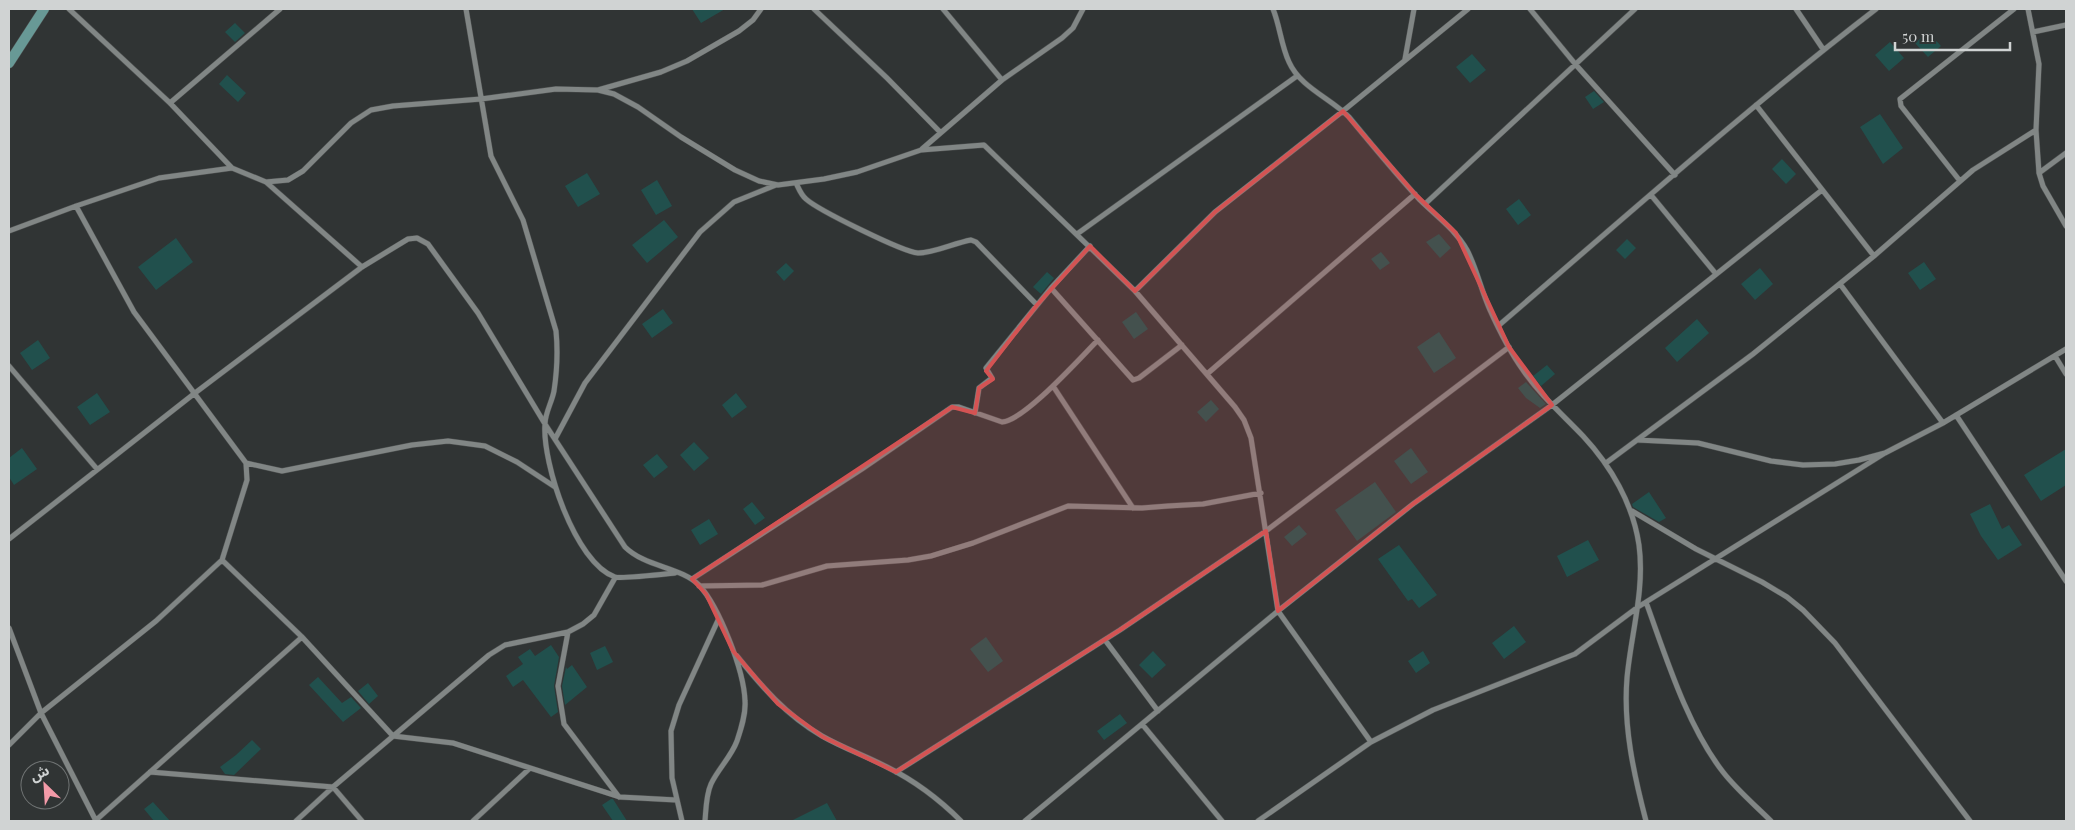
<svg xmlns="http://www.w3.org/2000/svg" width="2075" height="830" viewBox="0 0 2075 830" font-family="'Playfair Display','Noto Sans Arabic',serif">
<style>
.building{fill:#21504d}
.lines{fill:none;stroke-linecap:round;stroke-linejoin:round}
.street-casing{stroke:#4c4f4f;stroke-width:6}
.secondary-casing{stroke:#4c4f4f;stroke-width:11}
.street{stroke:#818685;stroke-width:5}
.secondary{stroke:#689996;stroke-width:10}
.marked{fill:#d45353;fill-opacity:0.2;stroke:#d45353;stroke-width:4;stroke-linejoin:round}
</style>
<rect width="100%" height="100%" fill="#303434"/>
<path class="building" d="M692,9H725L701,23Z
M235,23L245,33L235,42L225,32Z
M1928,32L1941,46L1928,57L1915,43Z
M1890,42L1904,58L1889,71L1875,55Z
M1472,54L1486,70L1470,83L1456,67Z
M227,75L246,93L238,102L219,84Z
M1594,91L1604,102L1593,109L1585,97Z
M1880,114L1903,148L1883,164L1860,127Z
M1782,159L1796,174L1786,184L1772,169Z
M587,173L600,194L578,207L565,186Z
M657,180L672,206L656,215L641,190Z
M1519,199L1531,215L1518,225L1506,209Z
M664,220L678,237L647,263L632,245Z
M1439,234L1451,248L1440,258L1426,242Z
M176,238L193,262L156,290L138,267Z
M1627,239L1636,248L1625,259L1616,250Z
M1381,252L1390,263L1380,270L1371,259Z
M1924,262L1936,279L1920,290L1908,273Z
M786,263L794,271L784,281L776,272Z
M1760,268L1773,284L1755,300L1741,284Z
M1047,272L1054,278L1041,294L1033,287Z
M663,309L673,323L652,338L642,324Z
M1136,312L1148,329L1134,339L1122,322Z
M1697,319L1709,333L1677,362L1665,348Z
M1439,332L1456,358L1434,373L1417,347Z
M38,340L50,358L32,370L20,353Z
M1547,365L1555,374L1541,386L1533,376Z
M1526,382L1546,404L1540,408L1526,398L1518,388Z
M97,393L110,412L90,425L77,407Z
M736,393L747,407L732,418L722,405Z
M1211,400L1219,409L1206,422L1197,412Z
M694,442L709,458L694,471L680,455Z
M22,448L37,469L14,485L9,477V458Z
M1411,448L1428,472L1411,484L1394,461Z
M2066,449V485L2041,501L2024,475Z
M657,454L668,467L654,478L643,465Z
M1375,482L1396,512L1357,541L1335,510Z
M1649,492L1666,518L1659,522L1633,507L1632,504Z
M752,502L765,518L755,525L743,509Z
M1990,504L2002,529L2009,525L2022,545L1998,560L1981,536L1970,514Z
M709,519L718,534L700,545L691,530Z
M1299,525L1307,534L1292,546L1284,537Z
M1588,540L1599,560L1567,577L1557,556Z
M1399,545L1437,595L1419,608L1412,599L1408,601L1378,559Z
M1514,626L1526,642L1504,659L1492,643Z
M986,637L1003,661L988,672L970,649Z
M551,645L559,657L554,686L558,712L551,717L523,680L513,687L506,676L523,664L518,657L530,649L535,656Z
M605,646L613,662L597,670L590,653Z
M1153,651L1166,665L1152,678L1139,665Z
M1423,651L1430,663L1416,673L1408,661Z
M572,665L587,687L565,705L562,686L566,667L567,669Z
M318,677L342,703L351,697L361,708L343,722L309,685Z
M368,683L378,696L369,704L358,691Z
M1120,714L1127,723L1104,740L1097,731Z
M252,740L261,749L234,775L225,774L220,767L236,755Z
M611,799H613L627,821H613L602,805Z
M153,802L170,821H154L144,809Z
M827,803L837,821H791Z"/>
<g class="lines">
<g class="street-casing">
<path id="street" d="M69,9L170,103L232,168L266,182L362,267
M466,9L491,156L523,220L556,331C558,351 557,371 554,391C552,402 545,413 545,424C542,463 575,563 615,577C621,579 665,574 675,573
M814,9L887,78L940,132
M943,9L1002,80
M1273,9C1280,26 1281,45 1289,62C1300,87 1330,98 1349,117C1372,145 1395,173 1420,200C1436,216 1455,229 1467,250C1477,269 1481,290 1490,310C1499,330 1510,352 1523,370C1540,395 1562,414 1583,436C1611,466 1633,504 1639,545C1645,590 1631,634 1627,678C1623,726 1634,775 1646,821
M1530,9L1576,65L1675,175
M1796,9L1823,49
M2028,9L2039,64L2036,130L2039,173L2043,186L2066,226
M2033,32L2066,25
M1405,59L1414,9
M598,90L661,72L687,61L739,31L753,20L761,9
M170,103L280,9
M1756,105L1874,256
M922,149L1002,80L1062,38L1073,28L1083,9
M2039,173L2066,153
M1960,181L1901,106L1900,99L2014,9
M266,182L288,180L303,171L351,123L371,110L393,106L481,99L556,89L598,90L614,94L638,107L681,137L735,170L759,181L778,185L824,179L857,172L921,150L984,145L1135,291L1235,407L1244,420L1251,438L1278,611L1371,742
M796,183C799,189 801,195 806,199C818,210 903,252 918,253C935,253 954,243 971,240L976,242L1037,305
M1651,195L1716,274
M1425,204L1635,9
M9,231L76,206L159,178L232,168
M1077,234L1297,76
M1840,284L1943,423
M1051,288L1133,380L1139,378L1182,345
M1135,291L1215,212L1343,111L1468,9
M1498,326C1623,219 1746,109 1876,9
M2055,356L2066,374
M9,366L97,469
M1207,374L1415,194
M1053,386L1133,508
M975,413L979,388L992,378L986,368L1051,288L1090,246
M1956,415L2066,581
M555,439L585,383L700,232L734,202L776,185
M1638,440L1698,443L1771,461L1803,465L1835,464L1859,460L1885,453L1943,423L2066,349
M246,463L282,471L412,445L448,441L485,446L517,462L555,487
M1606,463L1753,354L1874,256L1973,170L2036,130
M1632,511L1696,549L1762,582L1787,597L1803,610L1835,643L1970,821
M9,539L195,393L362,267L408,239L417,238L428,244L478,313L545,424L625,547C645,567 681,567 699,585C719,607 744,670 745,701C746,714 741,729 737,741C731,757 718,769 711,784C706,795 706,809 705,821
M222,560L302,637L393,736L453,743L620,797L676,800
M692,579L862,469L952,407H959L1002,422C1024,421 1081,357 1098,340
M699,586L762,585L827,566L908,560L931,556L973,543L1068,506L1142,508L1168,506L1203,504L1261,493
M1646,602C1666,657 1687,726 1723,772C1737,790 1755,805 1771,821
M9,628L41,713L96,821
M568,632L558,686L564,724L619,797
M1105,640L1158,711
M737,656C762,687 786,715 822,736C843,748 866,756 887,767C915,781 939,799 961,821
M1142,724L1222,821
M9,745L41,713L156,621L222,560L247,480L246,463L134,312L76,206
M150,772L333,787L362,821
M896,772L1120,630L1266,531L1509,347
M95,821L302,637
M296,821L333,787L489,655L505,645L568,632L583,624L594,615L615,578
M473,821L529,769
M682,821L672,778L671,731L679,705L719,618
M1025,821L1278,611L1413,504L1552,405L1822,190
M1258,821L1371,742L1433,710L1575,654L1638,607L1885,453"/>
</g>
<g class="secondary-casing">
<path id="secondary" d="M9,63L44,9"/>
</g>
<use href="#street" class="street"/>
<use href="#secondary" class="secondary"/>
</g>
<path class="marked" d="M1343,111L1415,194L1456,233L1509,347L1552,405L1413,504L1278,611L1266,531L1120,630L896,772L823,737L778,704L733,651L706,594L692,579L952,407L975,413L979,388L993,379L986,371L1037,305L1090,246L1135,291L1215,212Z"/>
<rect width="2075" height="830" fill="none" stroke="#d0d3d3" stroke-width="20"/>
<g transform="translate(45 785) rotate(335)"><circle r="24" fill="#303434" stroke="#707474"/>
<path d="M0-4L9 19L0 12L-9 19Z" fill="#f39aa8"/>
<text y="-8" font-size="14" font-weight="bold" text-anchor="middle" fill="#d0d3d3">ش</text>
</g>
<path d="M1895 42v8h115v-8" fill="none" stroke="#d0d3d3" stroke-width="2.5"/>
<text x="1902" y="42" font-size="15" fill="#d0d3d3" stroke="#303434" stroke-width="4" paint-order="stroke">50 m</text>
</svg>
